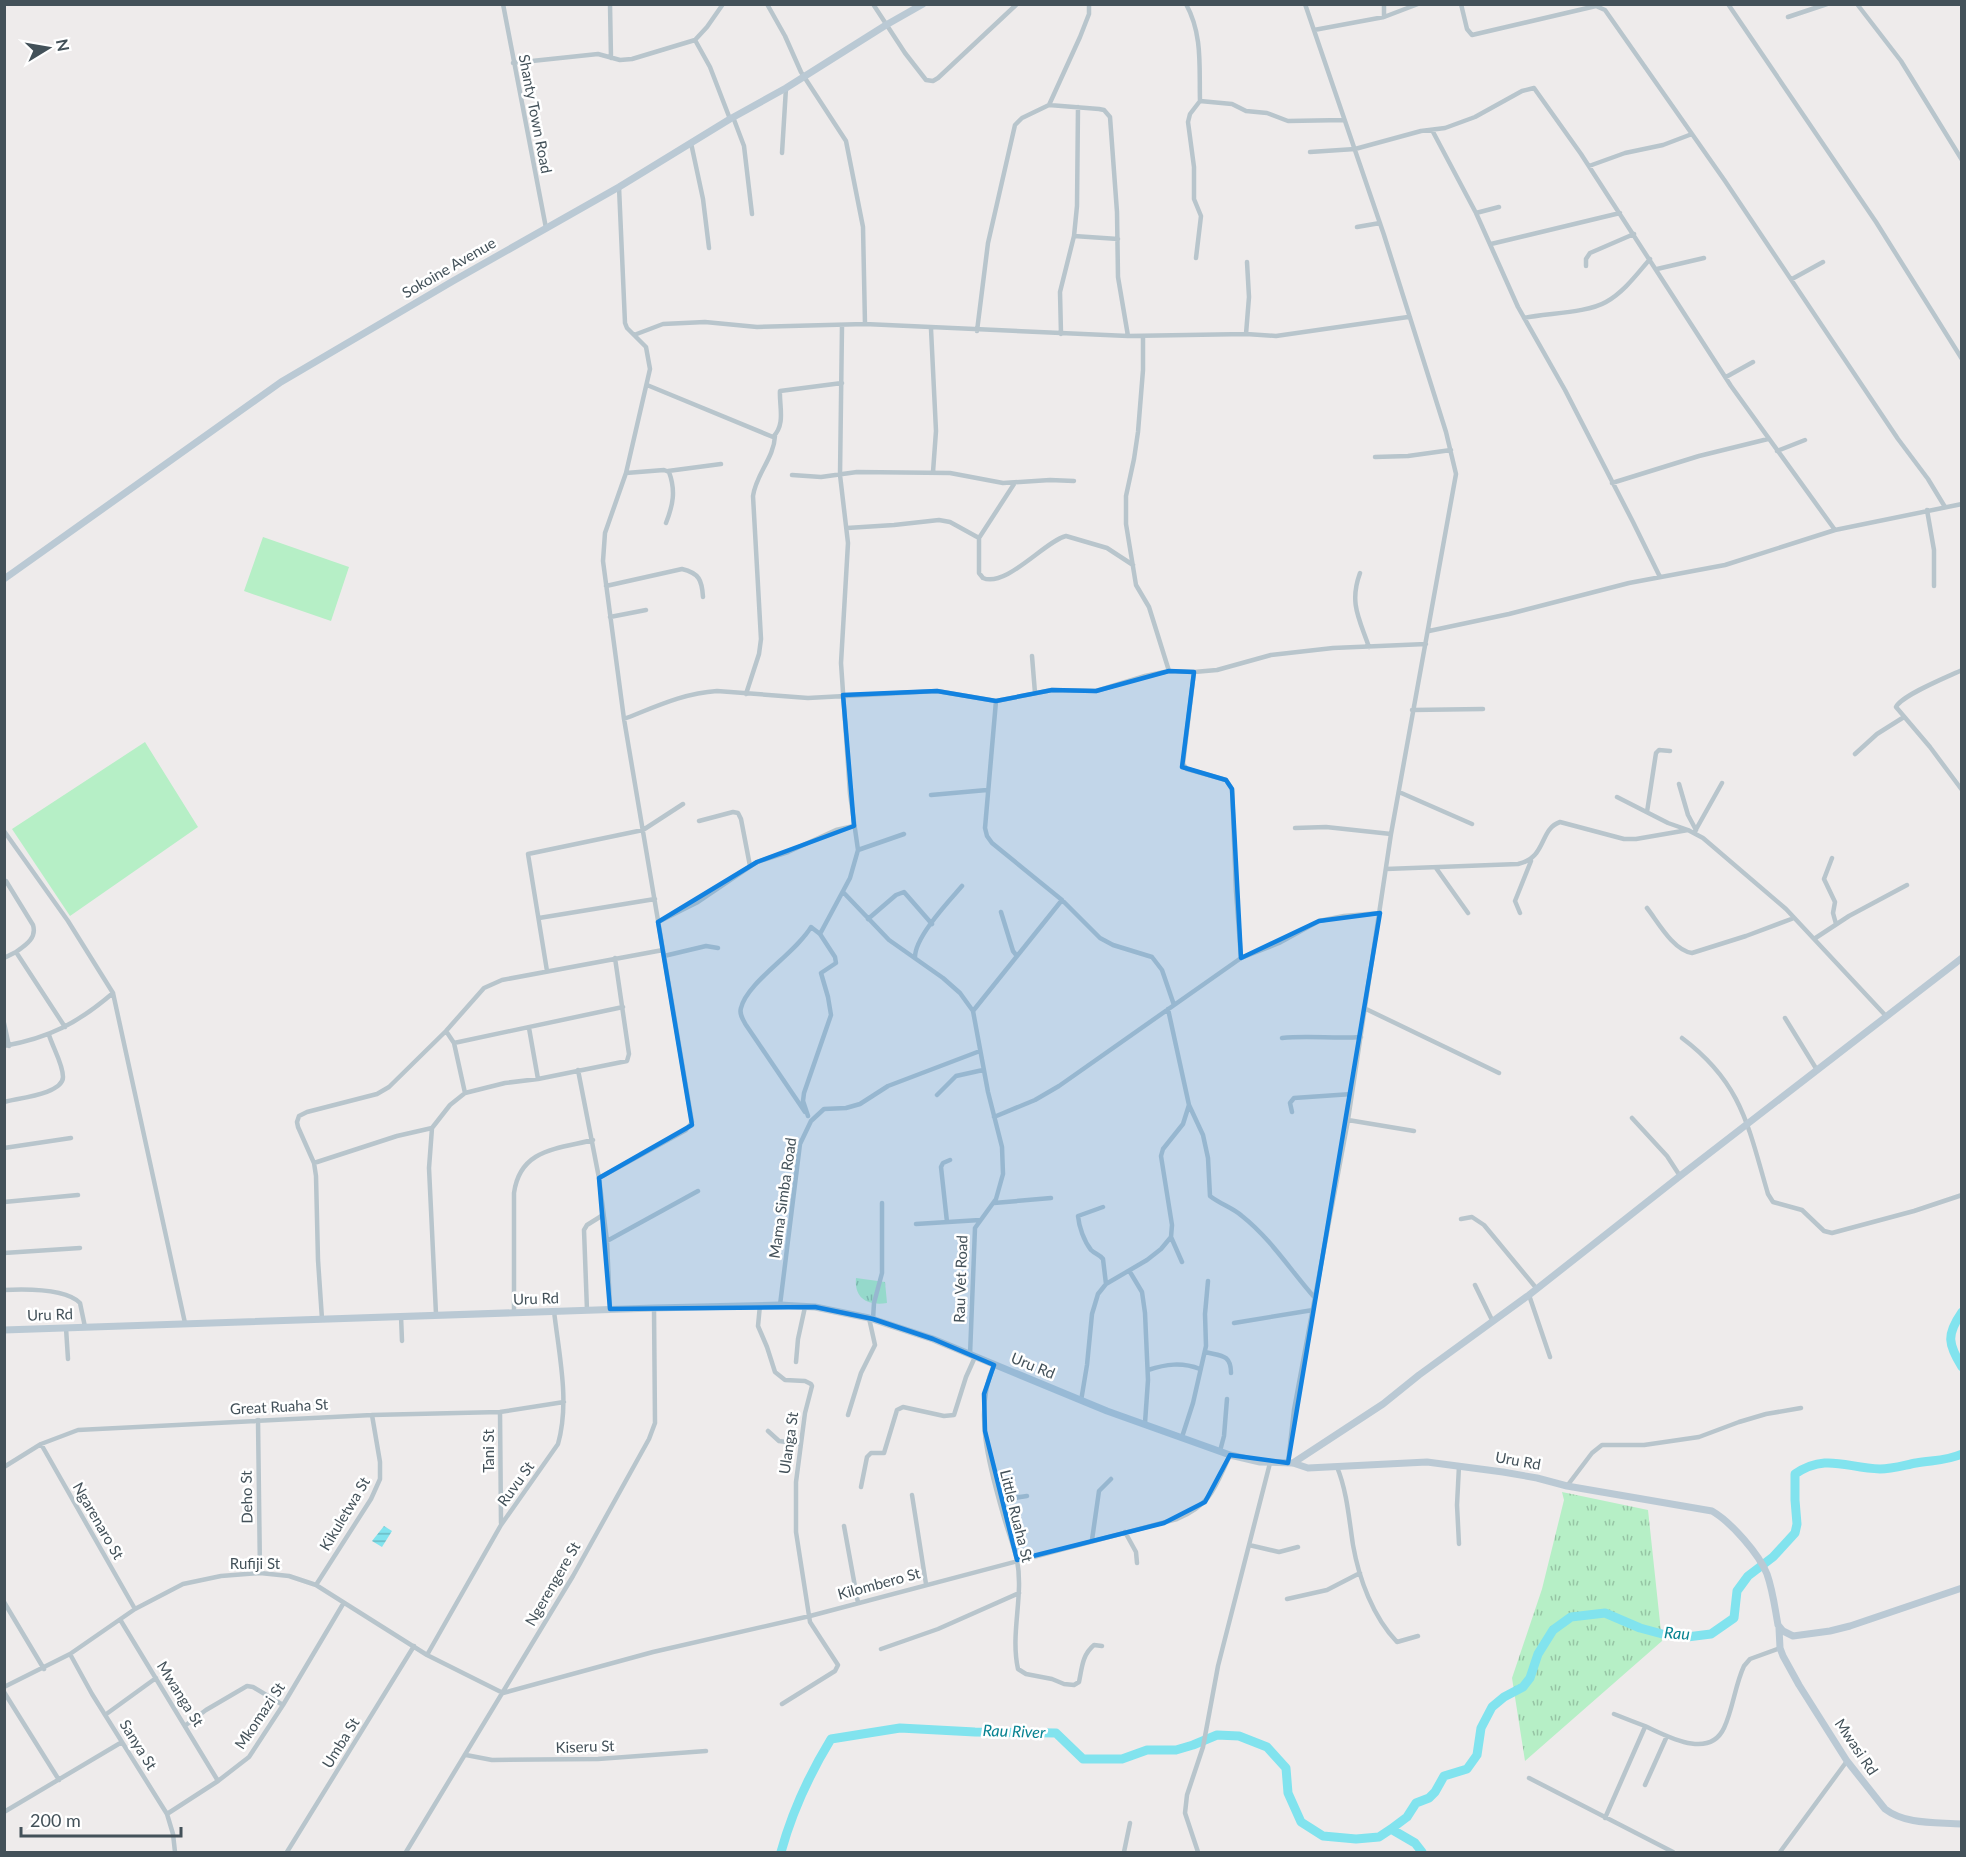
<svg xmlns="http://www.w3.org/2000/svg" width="1966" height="1857" viewBox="0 0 1966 1857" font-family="Lato,sans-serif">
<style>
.grass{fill:url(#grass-tufts)}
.garden{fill:#b6efc6}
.water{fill:url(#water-rules)}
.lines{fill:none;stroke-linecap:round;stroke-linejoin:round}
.river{stroke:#81e3ee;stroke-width:9}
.street{stroke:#b8c5cc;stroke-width:4.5}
.secondary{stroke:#bac9d4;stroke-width:7}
.marked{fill:#1282e0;fill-opacity:0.2;stroke:#1282e0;stroke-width:4.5;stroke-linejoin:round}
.labels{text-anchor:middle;stroke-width:5;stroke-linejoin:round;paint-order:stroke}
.street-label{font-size:15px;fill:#435159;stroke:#fff}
.water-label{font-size:16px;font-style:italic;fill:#088391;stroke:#fff}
</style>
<defs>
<pattern id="grass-tufts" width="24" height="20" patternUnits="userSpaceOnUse" patternTransform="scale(1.5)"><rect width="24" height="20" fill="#b6efc6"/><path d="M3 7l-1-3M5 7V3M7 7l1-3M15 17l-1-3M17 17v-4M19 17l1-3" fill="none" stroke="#96c4a4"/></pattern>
<pattern id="water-rules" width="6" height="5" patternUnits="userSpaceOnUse" patternTransform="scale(1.5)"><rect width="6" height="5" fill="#81e3ee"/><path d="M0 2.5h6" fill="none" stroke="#6bbac4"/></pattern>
</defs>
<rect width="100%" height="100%" fill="#eeebeb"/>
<path class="grass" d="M856,1278L885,1282L887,1303C868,1306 854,1299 856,1278Z
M1562,1492L1648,1510L1662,1641L1525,1761L1512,1678L1542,1589L1564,1500Z"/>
<path class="garden" d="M263,537L349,567L331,621L244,591Z
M145,742L198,827L70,916L12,829Z"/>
<path class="water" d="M384,1526L392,1531L382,1547L372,1541Z"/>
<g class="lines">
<path class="river" d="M1962,1312C1946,1335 1948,1344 1962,1367
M1391,1829L1415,1843L1422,1852
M781,1852C792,1812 809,1775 831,1739L900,1728L975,1732L1056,1733L1083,1759H1122L1147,1750H1176L1193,1745L1217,1735L1239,1736L1267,1747L1286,1768L1288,1793L1301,1822L1323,1836L1356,1839L1379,1837L1391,1829L1407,1817L1416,1803L1429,1798L1435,1792L1444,1776L1467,1769L1477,1755L1481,1728L1492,1707L1504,1697L1523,1687L1530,1678L1538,1654L1553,1630L1571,1617L1605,1613L1640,1628L1666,1635L1687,1637L1711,1634L1734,1618L1737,1591L1748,1576L1773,1557L1795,1533L1797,1524L1795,1500V1474C1826,1453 1846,1468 1880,1469C1892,1469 1905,1465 1916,1463C1933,1460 1946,1461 1962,1454"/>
<path class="street" d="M503,4L546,228
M610,4L611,58
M767,4L785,36L801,72L846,141L863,227L865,324
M873,4L905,53L926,80L933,81L938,78L1017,4
M1186,4C1203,35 1199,67 1200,101L1190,114L1188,122L1194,167V199L1201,216L1196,258
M1384,4V17
M1461,4L1467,29L1472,35L1596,6L1605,10L1725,181L1898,439L1928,479L1945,507
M1728,4L1876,222L1962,359
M1857,4L1901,61L1962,160
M1788,17L1827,4
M1314,30L1384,17L1418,4
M695,40L710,67L730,119
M513,63L598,54L620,60L632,59L695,40L707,27L723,4
M1200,101L1232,104L1246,111L1267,113L1288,121L1344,120
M1049,105L1099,109L1104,110L1110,117L1117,212L1118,277L1128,336
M733,117L744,146L752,214
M1432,130L1476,213L1518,307L1565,390L1633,522L1660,577
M691,143L703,199L709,248
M1310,152L1355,149L1421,131L1445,128L1475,117L1522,91L1534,88L1581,154L1731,386L1835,530
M782,153L786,88
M1589,166L1625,153L1663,145L1692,134
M1476,213L1499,207
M1357,227L1380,223
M1074,236L1118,239
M1491,244L1620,213
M1586,266V259L1590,253L1634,234
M1657,269L1704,258
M1792,279L1823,262
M1524,318C1547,313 1587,313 1606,302C1624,292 1637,274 1650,259
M931,329L936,431L933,472
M977,331L988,243L1015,125L1022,118L1049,105L1080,37L1089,14V4
M1061,334L1060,292L1074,236L1077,206L1078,107
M1246,334L1249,297L1247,262
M634,335L663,324L705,322L757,327L865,324L1128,336L1246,334L1276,336L1408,317
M1143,337V370L1138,432L1134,459L1126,496V524L1136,585L1149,607L1169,671
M1726,377L1753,362
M647,385L773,437C786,424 779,406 780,391L842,383
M1777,451L1805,440
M1375,457L1408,456L1451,450
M668,471L721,464
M626,473L664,470L669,472C676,491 673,505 666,523
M792,475L821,477L857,472L950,473L1003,483L1050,480L1074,481
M1612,483L1699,456L1768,439
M1014,484L979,538V573L983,578C1006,588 1045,541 1066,536L1107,548L1133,565
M1927,510L1934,550V586
M847,528L894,525L939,520L950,522L979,538
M1360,573C1349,603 1359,618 1369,647
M606,586L682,569C699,573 702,580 703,597
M610,617L646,610
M1429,631L1509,614L1629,583L1725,565L1835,530L1962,504
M1032,656L1035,693
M1962,670C1947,677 1902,695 1896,707L1930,747L1962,790
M1194,672L1183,764L1187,769L1226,780L1232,789L1236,891L1241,958
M746,694L759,654L761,639L753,496C756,474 774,458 775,436
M996,701L985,828L987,836L992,843L1062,900L1100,938L1113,945L1152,957L1162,970L1174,1005
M1412,710L1483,709
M624,719C655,707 684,693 717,691L808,698L937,691L996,701L1052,690L1096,691L1145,676L1169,671L1194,672L1217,670L1271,655L1333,648L1426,644
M1855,754L1877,734L1904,717
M1679,784L1688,815L1696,830
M1399,792L1472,824
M931,795L987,790
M1617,797L1668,823L1688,830
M1647,812L1656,753L1659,750L1670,751
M699,821L733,812L738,813L741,819L750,866
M1295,828L1326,827L1391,834
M4,831L68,921L113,993L185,1323
M1694,833L1722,783
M858,850L904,834
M1832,858L1824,879L1835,902L1833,913L1836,924
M1436,868L1468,913
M1386,869L1518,864C1547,858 1539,829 1560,822L1624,839H1636L1688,830L1703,838L1786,909L1886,1016
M6,881L33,925C37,938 26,945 16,952L65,1027
M843,892L889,940L943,978L960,993L973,1011L988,1092L1002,1147L1003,1174L996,1199L975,1228L970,1355
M1647,908C1658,922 1673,950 1692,953L1746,936L1794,918
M1001,912L1013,951L1017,956
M1520,913L1515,901L1531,861
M539,918L655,899
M868,919L896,895L904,892L932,924
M658,922L698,902L757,862L788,852L836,830L854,826
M1814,939L1849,916L1907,885
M664,956L706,946L718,948
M4,958L16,952
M915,958C914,938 948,902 962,886
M547,971L528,854L643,830L683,804
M1366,1009L1499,1073
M973,1011L1062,900
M1785,1018L1817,1070
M4,1023L9,1046
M529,1028L538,1079
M446,1031L454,1043L465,1093
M1282,1038C1308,1035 1334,1039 1361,1037
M1682,1038C1742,1083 1748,1126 1768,1194L1773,1202L1802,1210L1824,1231L1832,1233L1914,1211L1962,1195
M454,1043L623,1007
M4,1046C49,1038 78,1023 113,993
M578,1070L599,1178L607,1241L610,1309
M937,1095L956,1076L983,1070
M4,1102C18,1098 63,1094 63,1077C63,1064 53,1048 49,1035
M1189,1105L1203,1135L1208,1158L1210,1196C1220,1204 1233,1208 1242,1216C1271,1239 1291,1271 1315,1298
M805,1112L746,1025C743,1020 739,1014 741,1008C747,982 796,953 811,927L820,934
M1292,1112L1290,1103L1294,1098L1352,1094
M808,1116L803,1101L804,1093L831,1015L828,997L821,973L836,963L835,957L820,934L850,878L858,850L850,794L841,663L848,543L840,475L842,326
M994,1117L1035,1100L1059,1086L1241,958L1279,943L1319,921L1344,916L1380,913
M1632,1118L1667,1156L1680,1176
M1348,1120L1414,1131
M4,1148L71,1138
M314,1163L397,1136L432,1128
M599,1178L686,1130L692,1122L624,719L603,561L605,533L626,473L650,369L646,347L627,328L625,323L619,187
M4,1202L78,1195
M994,1203L1051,1198
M1103,1207L1078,1216C1079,1227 1084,1241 1091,1250C1095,1254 1099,1254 1103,1259L1106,1284
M1461,1219L1472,1217L1484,1225L1537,1289
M947,1222L941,1167L943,1163L950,1160
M916,1224L980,1220
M1171,1237L1182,1262
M607,1241L698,1191
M4,1253L80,1248
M1130,1272L1142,1292L1145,1313L1148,1380L1145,1423
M1475,1285L1493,1322
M4,1290C25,1289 65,1288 80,1303L85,1327
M1529,1295L1550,1357
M760,1305L758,1326L767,1347L775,1372L785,1380L805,1381L811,1384L812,1386L805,1413L796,1482V1532L810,1622L838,1665L835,1671L782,1704
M780,1305L800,1144L811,1121L824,1109L846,1108L860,1104L888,1086L980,1051
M587,1310L584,1230L587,1225L603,1215
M514,1313V1193C520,1149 557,1149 593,1140
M436,1314L429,1168L432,1128L450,1105L465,1093L505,1083L538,1079L627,1061L629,1054L615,958
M401,1316L402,1341
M322,1319L318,1260L316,1176L314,1163L298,1127L297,1122L299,1116L307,1112L377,1094L389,1087L446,1031L484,988L502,980L663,950
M873,1319L874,1303L882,1273V1203
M1234,1323L1313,1310
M66,1328L68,1359
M1205,1352C1221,1356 1231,1354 1231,1373
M796,1362L798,1339L805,1307
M994,1365C972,1413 991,1472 1005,1521C1009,1534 1014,1547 1017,1560C1024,1596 1010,1633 1018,1669L1026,1674L1052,1679L1064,1684L1074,1685L1079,1682C1082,1668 1082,1655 1094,1645L1102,1646
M1148,1370C1166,1364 1182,1362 1200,1369
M1081,1401L1087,1365L1092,1314L1098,1294L1106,1284L1147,1260L1161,1249L1171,1237L1172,1225L1161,1156L1163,1149L1183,1124L1189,1105L1168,1009
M500,1412L501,1523
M848,1415L861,1373L875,1345L869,1318
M258,1420L260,1573
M768,1431L779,1441L801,1444
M1182,1437L1193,1403L1206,1346L1205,1314L1208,1281
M41,1444L135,1609
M1220,1451L1224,1436L1227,1399
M1288,1463L1294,1410L1348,1120L1391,834L1456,474L1446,432L1384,235L1305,4
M1459,1466L1457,1505L1459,1544
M4,1467L41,1444L78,1430L372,1415L500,1412L564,1402
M1337,1467C1347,1491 1349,1519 1353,1545C1359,1579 1373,1617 1397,1642L1418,1636
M1567,1486L1592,1453L1602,1445H1644L1699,1437L1739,1422L1766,1414L1801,1408
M861,1487L867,1457L871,1453H884L897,1410L903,1407L944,1416L954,1415L966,1377L975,1357
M912,1495L926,1584
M1000,1500L1027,1496
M844,1526L858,1603
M1125,1532L1136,1552L1137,1563
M1092,1540L1099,1491L1111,1479
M1249,1545L1279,1552L1298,1547
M316,1585L371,1499L380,1479V1462L372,1415
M1287,1599L1327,1590L1360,1573
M4,1602L44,1669
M121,1621L218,1781
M881,1649L938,1629L1019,1593
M70,1654L92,1694L167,1814L173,1834L175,1852
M427,1655L501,1525L558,1444C570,1402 559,1355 554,1311
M4,1687L70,1654L135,1609L183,1584L221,1576L260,1573L289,1576L316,1585L427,1655L503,1693L653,1652L810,1616L1177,1519C1212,1504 1215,1487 1230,1455
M4,1692L59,1780
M1614,1714C1624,1718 1634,1722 1645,1726C1667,1736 1709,1760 1724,1728C1733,1709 1735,1685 1744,1666L1750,1659L1780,1648
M105,1715L156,1678
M186,1725L206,1710L247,1686L253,1687L283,1705
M466,1755L492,1760L598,1759L706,1751
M1529,1778L1673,1852
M1645,1785L1667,1736
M4,1812L122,1742
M167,1814L218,1781L249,1757L283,1705L343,1604
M1605,1818L1645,1727
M287,1852L414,1646
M406,1852L573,1576L649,1439L655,1423L654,1308
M1124,1852L1130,1823
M1198,1852L1185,1813L1187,1795L1203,1747L1218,1666L1270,1463
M1780,1852L1847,1761"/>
<path class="secondary" d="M4,579L281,382L453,281L619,187L730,119L786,88L886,25L923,4
M4,1330L654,1308L780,1305L815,1307L869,1318L933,1339L1107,1411L1230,1455L1260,1462L1293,1463L1308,1468L1427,1462L1503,1472L1537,1478L1567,1486L1712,1511C1731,1522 1759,1554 1767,1574C1773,1591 1775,1609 1778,1625L1783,1631L1793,1636L1830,1631L1850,1626L1962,1588
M1293,1463L1383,1404L1419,1375L1529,1295L1680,1176L1962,958
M1779,1628L1780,1648L1783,1656L1799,1685L1847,1761L1885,1809C1906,1825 1936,1822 1962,1824"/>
</g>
<path class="marked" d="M1169,671L1194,672L1182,767L1226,780L1232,789L1241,958L1319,921L1380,913L1288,1463L1230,1455L1205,1502L1164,1523L1017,1560L985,1431L984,1394L994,1365L933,1339L873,1319L815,1307L610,1309L599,1178L692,1125L658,922L757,862L854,826L843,695L937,691L996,701L1052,690L1096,691Z"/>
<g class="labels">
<g class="street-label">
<text transform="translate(535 114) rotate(79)" y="5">Shanty Town Road</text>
<text transform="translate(449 268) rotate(-30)" y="5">Sokoine Avenue</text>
<text transform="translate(783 1198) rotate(-82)" y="5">Mama Simba Road</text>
<text transform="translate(961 1279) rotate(-88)" y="5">Rau Vet Road</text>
<text transform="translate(536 1299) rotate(-2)" y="5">Uru Rd</text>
<text transform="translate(50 1315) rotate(-2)" y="5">Uru Rd</text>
<text transform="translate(1033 1366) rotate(22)" y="5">Uru Rd</text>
<text transform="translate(279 1407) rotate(-3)" y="5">Great Ruaha St</text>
<text transform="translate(789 1443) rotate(-82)" y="5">Ulanga St</text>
<text transform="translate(489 1451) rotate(-90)" y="5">Tani St</text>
<text transform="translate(1518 1461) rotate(10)" y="5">Uru Rd</text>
<text transform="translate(516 1484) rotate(-54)" y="5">Ruvu St</text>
<text transform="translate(247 1497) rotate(-91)" y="5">Deho St</text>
<text transform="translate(345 1514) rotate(-59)" y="5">Kikuletwa St</text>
<text transform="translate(1016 1516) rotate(76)" y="5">Little Ruaha St</text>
<text transform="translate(98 1521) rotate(60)" y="5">Ngarenaro St</text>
<text x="255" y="1569">Rufiji St</text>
<text transform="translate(553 1584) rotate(-60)" y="5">Ngerengere St</text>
<text transform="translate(879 1584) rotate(-15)" y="5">Kilombero St</text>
<text transform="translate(180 1694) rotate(58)" y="5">Mwanga St</text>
<text transform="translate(260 1716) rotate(-56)" y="5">Mkomazi St</text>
<text transform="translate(341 1743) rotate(-58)" y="5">Umba St</text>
<text transform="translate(138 1745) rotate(58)" y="5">Sanya St</text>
<text transform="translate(585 1747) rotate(-2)" y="5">Kiseru St</text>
<text transform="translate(1856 1747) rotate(56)" y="5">Mwasi Rd</text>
</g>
<g class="water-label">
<text transform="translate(1677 1633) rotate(4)" y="6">Rau</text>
<text transform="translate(1014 1731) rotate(2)" y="6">Rau River</text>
</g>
</g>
<rect width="1966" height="1857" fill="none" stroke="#435159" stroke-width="12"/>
<g transform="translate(48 48) rotate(79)" stroke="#ffffff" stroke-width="4.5" paint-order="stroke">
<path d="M0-4.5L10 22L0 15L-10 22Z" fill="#435159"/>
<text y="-9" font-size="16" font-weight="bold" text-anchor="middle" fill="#435159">N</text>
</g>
<path d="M21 1827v9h160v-9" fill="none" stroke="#435159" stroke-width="3"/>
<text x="30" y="1827" font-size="18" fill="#435159" stroke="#ffffff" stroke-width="4.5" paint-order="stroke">200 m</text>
</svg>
